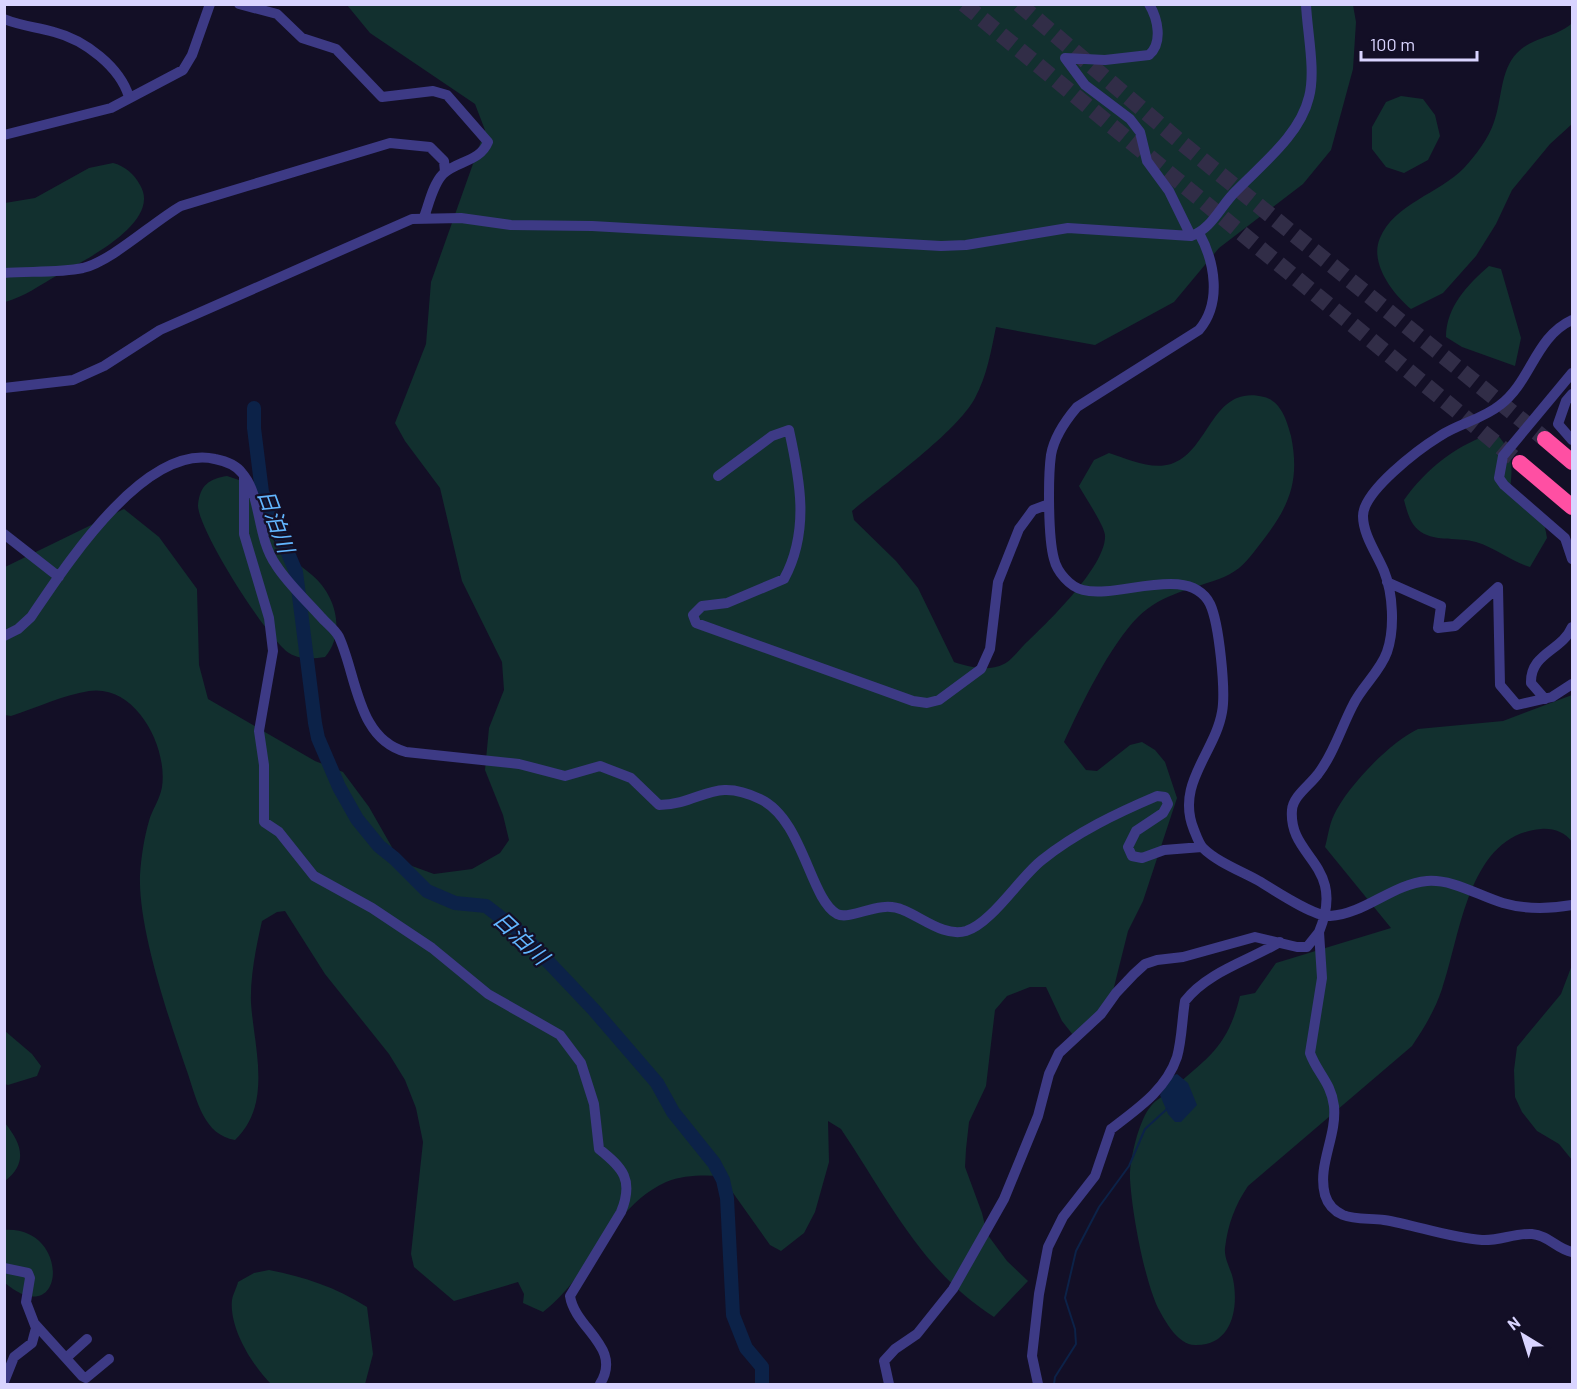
<svg xmlns="http://www.w3.org/2000/svg" width="1577" height="1389" viewBox="0 0 1577 1389" font-family="Barlow,'Noto Sans JP',sans-serif">
<style>
.green{fill:#12302f}
.water{fill:#0c2248}
.lines{fill:none;stroke-linecap:round;stroke-linejoin:round}
.stream{stroke:#0c2248;stroke-width:2}
.river{stroke:#0c2248;stroke-width:14}
.highway-tunnel{stroke:#312d47;stroke-width:16;stroke-dasharray:16 8;stroke-linecap:butt}
.minor{stroke:#3d3a85;stroke-width:10}
.highway{stroke:#ff4fa3;stroke-width:16}
.labels{text-anchor:middle;stroke-width:4.5;stroke-linejoin:round;paint-order:stroke}
.water-label{font-size:22px;font-style:italic;fill:#62b6ff;stroke:#130f26}
</style>
<rect width="100%" height="100%" fill="#130f26"/>
<path class="green" d="M347,5H1353L1356,22L1353,69L1331,150L1303,184L1219,248L1174,302L1095,345L996,327C991,351 987,376 975,398C957,432 883,485 852,511L854,520L896,561L918,588L954,662C969,667 988,672 1004,664C1011,661 1018,651 1024,645C1045,625 1107,566 1105,535C1104,525 1085,497 1079,486L1094,460L1109,453C1128,459 1151,470 1171,464C1210,452 1211,384 1264,397C1281,401 1287,421 1291,436C1301,485 1287,510 1257,548C1247,561 1240,570 1224,577C1194,589 1162,593 1138,617C1110,645 1081,705 1064,742L1086,770L1097,771L1130,745L1142,742L1155,750L1165,762L1177,798L1143,901L1128,931L1110,1003L1073,1035L1062,1021L1046,987H1030L1007,996L995,1010L986,1086L969,1122L966,1149L965,1167L982,1213L987,1234L1007,1261L1028,1281L994,1317C922,1271 888,1199 841,1129L828,1121L829,1162L815,1212L804,1233L781,1251L770,1245L721,1176C703,1175 683,1175 666,1182C611,1207 590,1276 543,1312L523,1303L524,1294L518,1282L454,1301L414,1267L411,1254L423,1142L416,1108L405,1080L389,1054L325,974L285,911L277,912L262,921C256,947 250,977 251,1003C254,1048 273,1104 235,1140C204,1135 197,1101 188,1074C170,1022 138,930 140,875C141,858 144,838 149,821C152,810 160,799 162,787C168,747 136,684 89,691C63,695 36,708 11,716L5,715V567L124,509L159,537L197,589L199,665L208,699L315,761L343,772L369,807L397,856L412,866L434,874L472,869L500,853L509,840L503,815L485,770L489,728L504,690L502,662L462,581L440,488L405,441L395,423L426,344L431,282L485,130L475,104L370,33Z
M1572,23V124L1550,144L1512,190L1496,224L1476,256L1443,293L1411,309C1393,294 1369,263 1380,238C1394,204 1440,193 1464,168C1475,156 1489,138 1494,122C1502,101 1500,70 1517,53C1532,37 1558,37 1572,23Z
M1401,96L1423,99L1435,115L1440,136L1428,160L1404,173L1386,167L1372,149V127L1386,102Z
M113,163C125,166 134,174 140,185C163,223 81,262 58,275C40,285 24,297 5,302V203L35,198L89,168Z
M1489,266L1501,269L1521,338L1515,366L1462,347L1446,337C1446,307 1468,284 1489,266Z
M1496,433C1513,452 1513,465 1510,489C1534,507 1542,506 1547,538L1530,567C1510,561 1496,548 1476,542C1459,537 1436,542 1421,532C1410,525 1407,511 1404,500C1426,469 1459,442 1496,433Z
M227,476L239,480C251,500 261,522 274,541C285,556 298,563 312,575C336,595 346,633 325,657C313,659 300,660 289,653C267,639 197,528 198,505C200,485 209,479 227,476Z
M1572,695V842C1565,832 1553,828 1541,829C1468,835 1461,934 1442,989C1435,1010 1424,1028 1412,1046L1248,1186C1235,1205 1228,1224 1225,1248C1224,1259 1231,1269 1233,1279C1239,1308 1232,1346 1195,1345C1178,1345 1165,1321 1158,1308C1144,1278 1132,1213 1130,1179C1129,1162 1139,1119 1151,1106C1156,1099 1166,1095 1172,1089C1209,1057 1228,1046 1240,996L1255,993L1276,963L1391,928L1325,847C1328,837 1329,825 1334,815C1347,787 1390,742 1418,729L1503,721Z
M1572,965V1160L1559,1144L1537,1131L1522,1112L1515,1097L1514,1070L1517,1047L1561,994Z
M5,1031L32,1054L41,1066L37,1076L8,1085L5,1084Z
M5,1123C21,1143 29,1162 5,1181Z
M4,1230C72,1225 66,1334 5,1283Z
M269,1270C305,1277 335,1287 367,1307L373,1354L365,1384H271C252,1365 229,1328 232,1300C233,1294 237,1287 238,1282L254,1273Z"/>
<path class="water" d="M1177,1074L1188,1083L1197,1105L1181,1122H1175L1168,1114L1160,1095L1172,1076Z"/>
<g class="lines">
<path class="stream" d="M1054,1384L1055,1377L1076,1344L1075,1329L1065,1298L1076,1251L1099,1207L1129,1166L1145,1129L1167,1109"/>
<path class="river" d="M254,408V428L262,492L296,572L315,723L318,738L339,787L357,819L379,846L394,858L427,891L455,903L486,906L521,933L594,1010L657,1083L673,1112L714,1163L723,1180L727,1198L733,1315L746,1348L762,1367V1384"/>
<path class="highway-tunnel" d="M964,4L1520,463
M1019,4L1183,144L1545,439"/>
<path class="minor" d="M239,4L277,14L302,38L336,49L382,97L433,91L447,95L488,142C480,162 456,161 443,174C433,184 429,204 424,217
M1149,4C1158,19 1163,43 1149,55L1105,60L1065,58L1085,85L1130,119L1140,132L1147,161L1169,191L1191,236
M4,19C21,26 37,27 54,32C85,40 120,67 129,97
M4,135L111,108L183,70L192,55L210,4
M1199,233C1215,262 1222,303 1199,330L1077,407C1066,420 1054,437 1051,455C1048,477 1048,538 1054,559C1057,572 1070,587 1083,590C1119,599 1189,563 1210,604C1219,623 1226,691 1222,712C1215,753 1175,784 1194,830C1196,835 1199,844 1203,848C1217,862 1241,871 1259,881C1274,890 1314,917 1330,916C1365,914 1392,884 1427,881C1453,879 1479,896 1503,903C1527,910 1549,909 1572,905
M4,273C30,271 58,273 83,268C112,261 153,222 181,206L390,143L430,147L444,161L445,172
M1572,373L1503,456L1499,478L1504,485L1565,538L1572,559
M4,388L73,380L104,366L160,330L412,219L461,218L511,225L592,226L941,246L966,245L1068,228L1191,236C1212,229 1221,205 1236,191C1262,164 1300,135 1309,97C1316,71 1307,31 1306,4
M1572,394L1566,401L1558,424L1572,440
M718,476L772,436L789,430C800,480 810,531 784,579L727,603L702,606L693,615L696,623L913,701L927,703L939,700L981,669L990,649L998,582L1019,529L1033,510L1049,504
M244,477V534L269,618L273,651L259,731L264,765V822L279,832L314,876L372,908L432,948L488,994L560,1035L581,1063L594,1104L599,1149C623,1168 634,1180 621,1212L570,1296C575,1329 623,1347 600,1384
M4,534L59,577
M1387,582L1441,606L1438,628L1455,626L1498,587L1500,685L1517,705L1552,697L1572,684
M4,636L18,629L31,617C65,567 144,443 215,459C225,461 236,465 242,473C262,496 256,536 276,565C288,584 306,600 321,617C326,623 335,629 339,637C357,676 357,739 406,752L519,764L565,776L600,766L631,778L659,805C702,804 713,776 760,799C803,819 810,899 837,914C851,921 879,899 903,910C923,918 944,937 966,931C992,923 1020,877 1042,860C1077,832 1117,813 1157,796L1165,797L1168,804L1163,813L1136,831L1128,847L1132,856L1142,858L1164,850L1202,847
M1545,699L1531,683C1530,653 1562,651 1572,627
M1319,932C1347,864 1288,858 1292,810C1293,796 1310,785 1318,774C1334,753 1341,728 1353,705C1362,686 1380,672 1387,652C1395,629 1393,593 1384,571C1377,554 1363,535 1363,516C1363,491 1419,449 1440,436C1458,424 1483,419 1500,405C1531,382 1535,337 1572,320
M4,1268L28,1273L30,1278L26,1302L36,1328L32,1343L14,1357L4,1382
M35,1324L82,1376L86,1378L109,1359
M66,1358L87,1339
M889,1384L884,1361L895,1349L917,1334L953,1289L1004,1199L1038,1116L1049,1074L1059,1053L1101,1014L1116,993L1134,974L1145,964L1157,960L1183,957L1255,937L1297,947H1307L1319,932L1322,978L1310,1053C1317,1073 1331,1082 1334,1106C1337,1137 1317,1165 1325,1195C1328,1205 1334,1211 1343,1215C1355,1220 1371,1218 1384,1220C1416,1225 1449,1238 1482,1240C1499,1241 1515,1233 1532,1234C1548,1235 1557,1249 1572,1252
M1038,1384L1032,1356L1039,1294L1048,1247L1063,1217L1095,1176L1111,1129C1137,1109 1166,1090 1177,1057C1182,1039 1182,1019 1185,1001C1207,972 1250,960 1280,942"/>
<path class="highway" d="M1545,439L1572,462
M1520,463L1572,507"/>
</g>
<g class="labels">
<g class="water-label">
<text transform="translate(276 521) rotate(70)" y="8">日泊川</text>
<text transform="translate(521 938) rotate(43)" y="8">日泊川</text>
</g>
</g>
<rect width="1577" height="1389" fill="none" stroke="#d9d4ff" stroke-width="12"/>
<g transform="translate(1523 1335) rotate(322)" stroke="#130f26" stroke-width="4.5" paint-order="stroke">
<path d="M0-4.5L10 22L0 15L-10 22Z" fill="#d9d4ff"/>
<text y="-9" font-size="16" font-weight="bold" text-anchor="middle" fill="#d9d4ff">N</text>
</g>
<path d="M1361 51v9h116v-9" fill="none" stroke="#d9d4ff" stroke-width="3"/>
<text x="1370" y="51" font-size="18" fill="#d9d4ff" stroke="#130f26" stroke-width="4.5" paint-order="stroke">100 m</text>
</svg>
